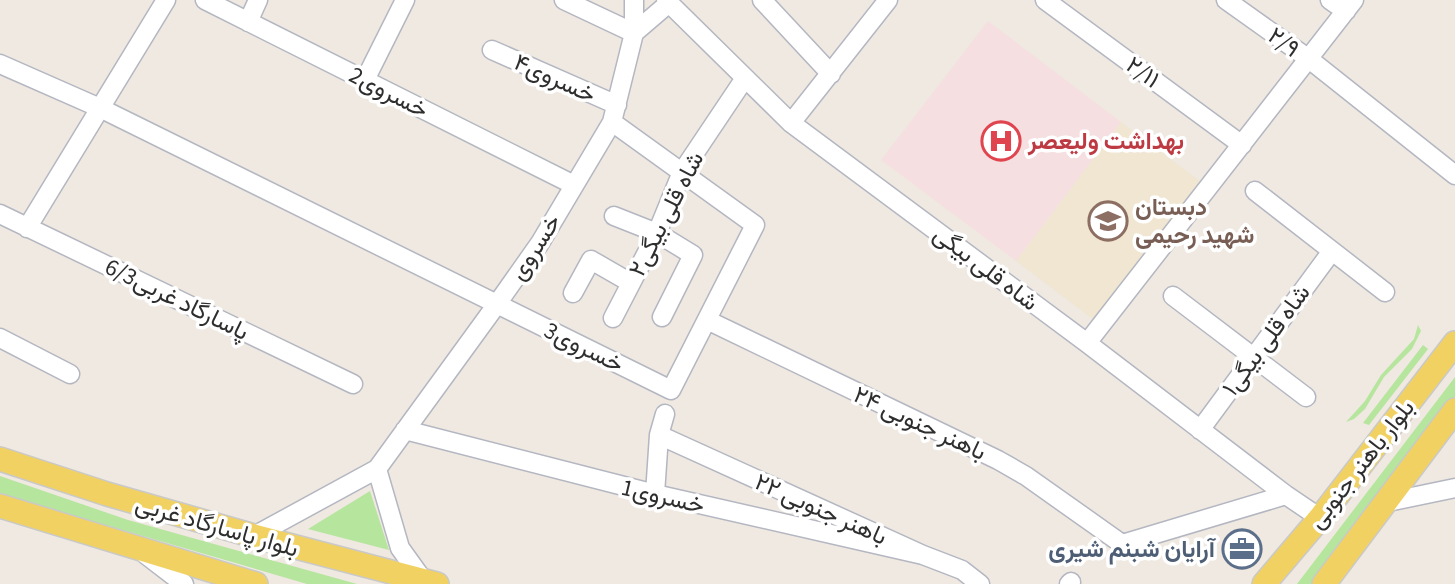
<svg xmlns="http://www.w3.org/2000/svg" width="1455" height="584" viewBox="0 0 1455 584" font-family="'Source Sans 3',Vazirmatn,sans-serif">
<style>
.education{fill:#f0e6d1}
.medical{fill:#f5dfe0}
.green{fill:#b6e59e}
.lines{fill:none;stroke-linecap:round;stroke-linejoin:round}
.minor-casing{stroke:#b4b7c1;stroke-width:21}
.major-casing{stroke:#c9c9c9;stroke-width:26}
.minor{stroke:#fff;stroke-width:18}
.major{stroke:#f2d163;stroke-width:23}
.labels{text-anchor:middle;stroke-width:7;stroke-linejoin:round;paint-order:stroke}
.street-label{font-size:24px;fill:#2e2e2e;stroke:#fff}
.health-label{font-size:24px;font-weight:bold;fill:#be3a42;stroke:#fff;text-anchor:start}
.education-label{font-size:24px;font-weight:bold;fill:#785e54;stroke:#fff;text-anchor:start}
.service-label{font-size:24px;font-weight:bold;fill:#4e5e75;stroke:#fff;text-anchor:end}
</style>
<rect width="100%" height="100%" fill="#efe9e1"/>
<path class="education" d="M1121,122L1200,181L1094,320L1016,261Z"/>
<path class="medical" d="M988,21L1121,122L1016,261L881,160Z"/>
<path class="green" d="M1418,325L1421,331L1412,349L1384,377L1365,409L1354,419L1346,422L1365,401L1381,375L1414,339Z
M1423,345L1428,349L1369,425L1363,423Z
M1455,377V400L1315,584H1297Z
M0,476L128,520L357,584H307L33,504L0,493Z
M370,491L389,550L308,529Z"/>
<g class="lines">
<g class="minor-casing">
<path id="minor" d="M205,0L574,185
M564,0L634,33L669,3
M666,0L791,123L1087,343L1286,495L1320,518
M762,0L831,74
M1045,0L1242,145
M1226,0L1309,59L1455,175
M1330,0L1346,11
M248,22L258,0
M492,50L617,105
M0,64L100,108L671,390L755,225L612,122
M365,80L405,0
M791,123L888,0
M1255,191L1385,292
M0,214L353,384
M614,216L657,233L693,255L662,317
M27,228L166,0
M573,293L591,260L631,283
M1173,296L1306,397
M613,318L657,233L682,172L745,78
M707,320L998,460L1026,476L1122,544L1286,495
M0,338L70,374
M1087,343L1354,0
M405,430L655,494L923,555
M1200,430L1332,251
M659,435L923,555L962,570L980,584
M377,469L400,548L423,580
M655,494L659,435L665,414
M1383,503L1455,488
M254,536L377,469L497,304L540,243L612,122L634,33V0
M145,554L184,584
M1069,584L1071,582"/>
</g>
<g class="major-casing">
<path id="major" d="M0,459L107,494L254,536L437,584
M0,506L256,584
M1264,584L1320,518L1455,343
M1324,584L1455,410"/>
</g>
<use href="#minor" class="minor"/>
<use href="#major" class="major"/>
</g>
<defs>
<g id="hospital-ring" transform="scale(2.0125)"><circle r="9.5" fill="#fff" stroke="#e0444e" stroke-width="1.5"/><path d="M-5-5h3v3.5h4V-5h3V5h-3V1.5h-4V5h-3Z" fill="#e0444e"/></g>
<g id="school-ring" transform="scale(2.0125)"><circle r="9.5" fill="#fff" stroke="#8d6e63" stroke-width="1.5"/><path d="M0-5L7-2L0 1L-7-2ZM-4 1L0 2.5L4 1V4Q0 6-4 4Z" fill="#8d6e63"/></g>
<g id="office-ring" transform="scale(2.0125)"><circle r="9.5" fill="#fff" stroke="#5c6f8a" stroke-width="1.5"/><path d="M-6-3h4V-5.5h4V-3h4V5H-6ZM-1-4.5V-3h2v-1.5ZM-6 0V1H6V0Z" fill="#5c6f8a"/></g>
</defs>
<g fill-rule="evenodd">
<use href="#hospital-ring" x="1001" y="141"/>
<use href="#school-ring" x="1108" y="221"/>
<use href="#office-ring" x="1242" y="549"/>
</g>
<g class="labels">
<g class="street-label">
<text transform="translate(1284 42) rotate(36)" y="8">۲/۹</text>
<text transform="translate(1143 72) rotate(36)" y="8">۲/۱۱</text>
<text transform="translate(555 78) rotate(24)" y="8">خسروى۴</text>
<text transform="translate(389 92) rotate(27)" y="8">خسروى2</text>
<text transform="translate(666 214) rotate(-63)" y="8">شاه قلی بیگی۲</text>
<text transform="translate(535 247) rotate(-57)" y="8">خسروى</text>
<text transform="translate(986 268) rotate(37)" y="8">شاه قلی بیگی</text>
<text transform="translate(177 299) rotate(26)" y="8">پاسارگاد غربی6/3</text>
<text transform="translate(1266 340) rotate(-54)" y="8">شاه قلی بیگی۱</text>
<text transform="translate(584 347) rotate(26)" y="8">3خسروى</text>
<text transform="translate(920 423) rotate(25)" y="8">۲۴ باهنر جنوبی</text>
<text transform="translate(1361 464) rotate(-52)" y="8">بلوار باهنر جنوبی</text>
<text transform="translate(663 496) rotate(13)" y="8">خسروى1</text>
<text transform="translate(821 509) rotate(24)" y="8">۲۲ باهنر جنوبی</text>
<text transform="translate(217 526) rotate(16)" y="8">بلوار پاسارگاد غربی</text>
</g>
<g class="health-label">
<text x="1028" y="149">بهداشت ولیعصر</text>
</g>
<g class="education-label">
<text x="1135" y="215">دبستان<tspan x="1135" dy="28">شهید رحیمی</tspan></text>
</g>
<g class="service-label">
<text x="1215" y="557">آرایان شبنم شیری</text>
</g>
</g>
</svg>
